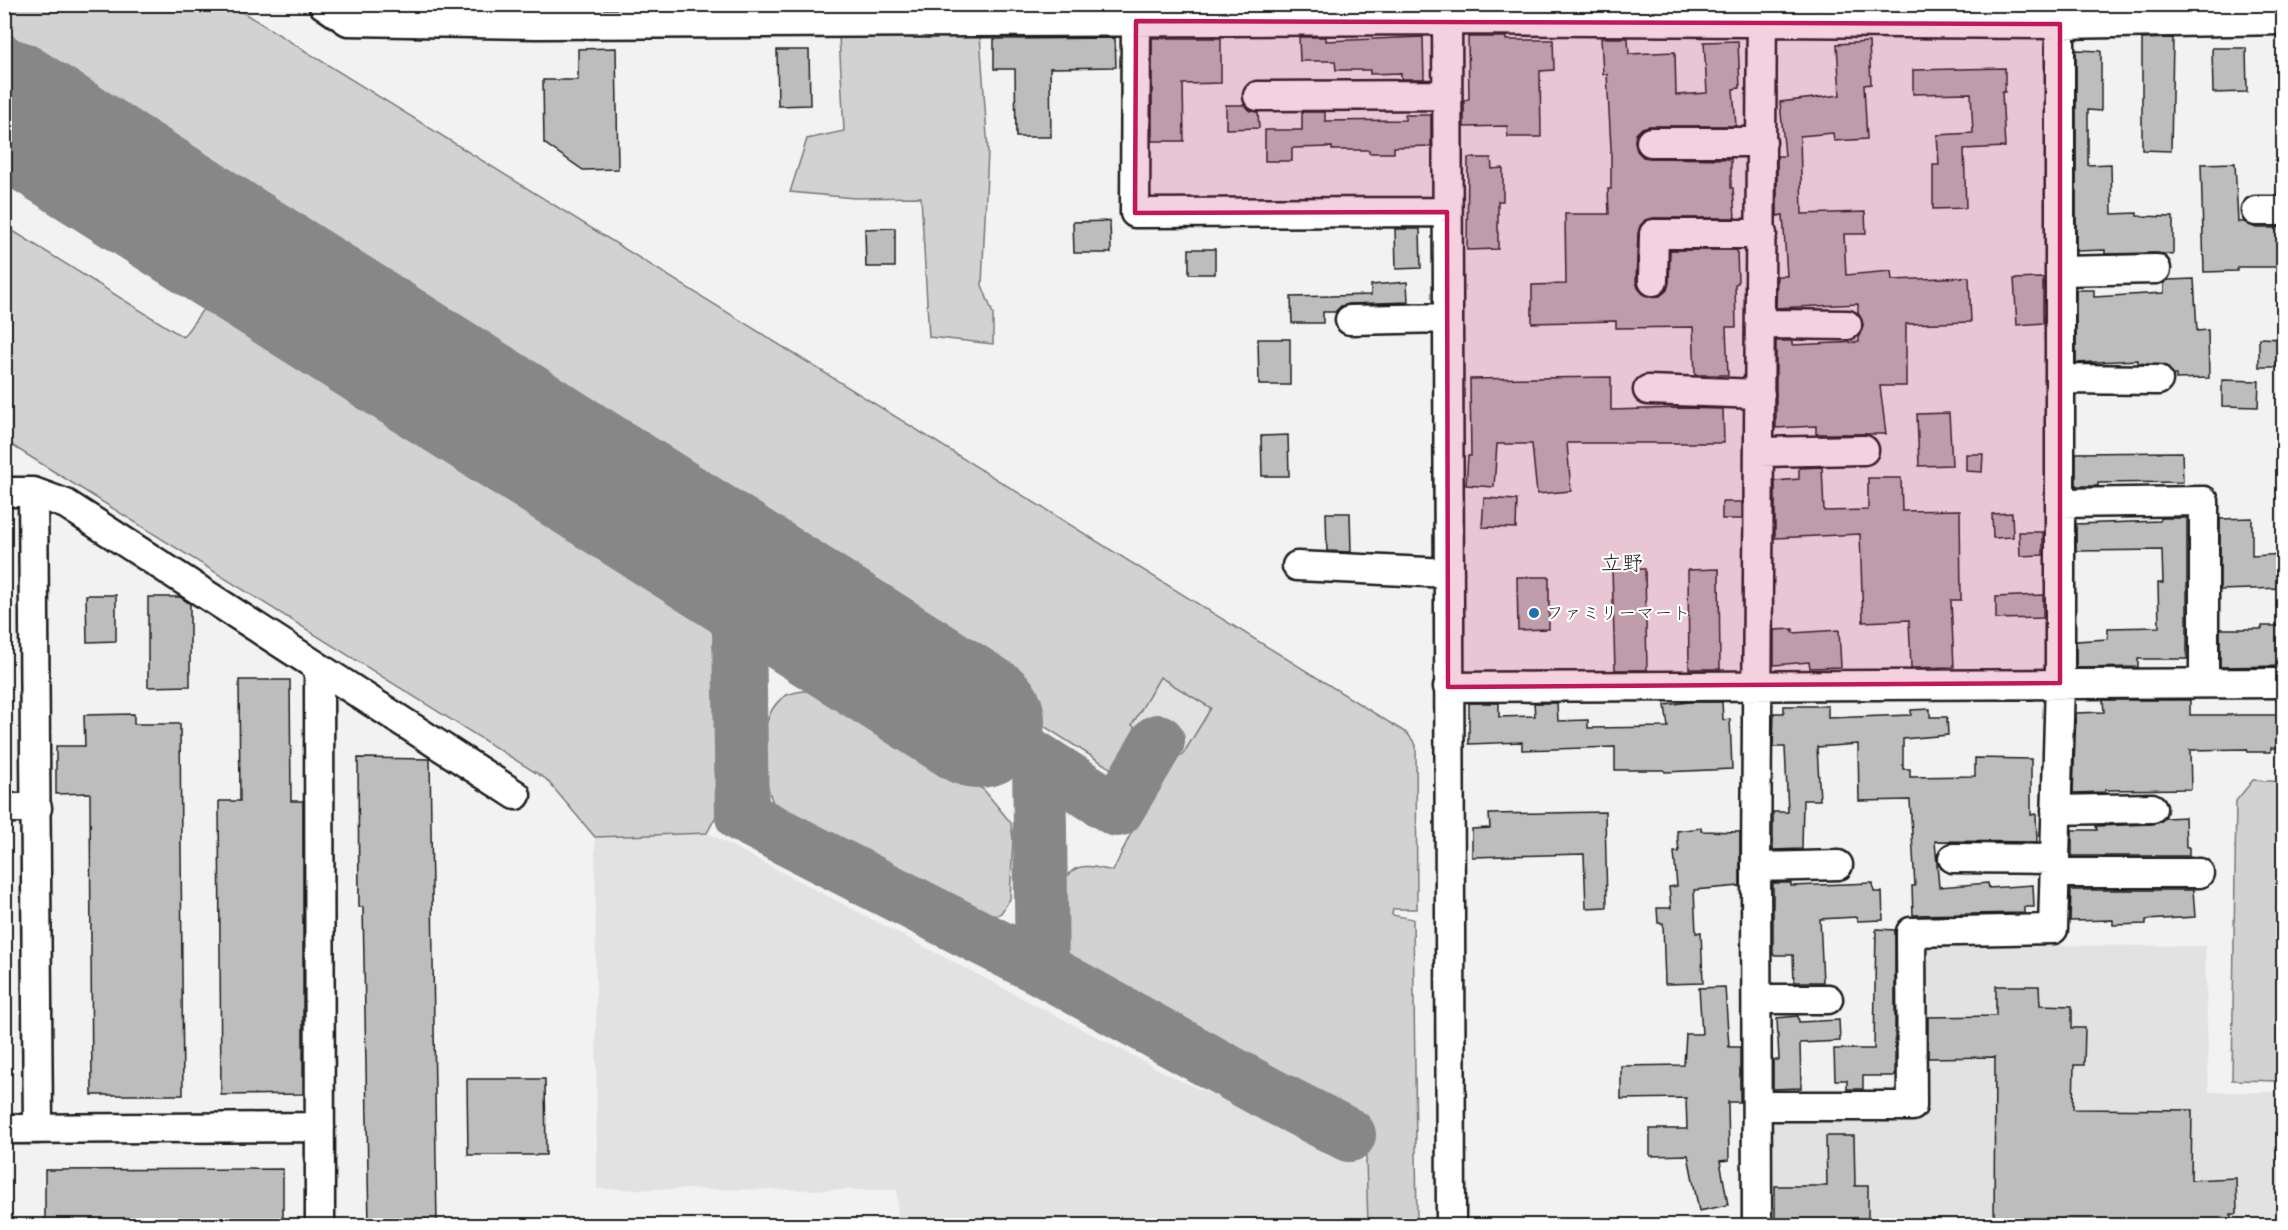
<svg xmlns="http://www.w3.org/2000/svg" width="2288" height="1230" viewBox="0 0 2288 1230" font-family="Sriracha,'Klee One',sans-serif">
<style>
.built{fill:#e2e2e2}
.green{fill:#d2d2d2;stroke:#777;stroke-width:1.5}
.lines{fill:none;stroke-linecap:round;stroke-linejoin:round}
.taxiway{stroke:#878787;stroke-width:54}
.runway{stroke:#878787;stroke-width:134}
.building{fill:#bdbdbd;stroke:#1c1c1c;stroke-width:1.5}
.minor-casing{stroke:#1c1c1c;stroke-width:33}
.minor{stroke:#fff;stroke-width:28}
.marked{fill:#c2185b;fill-opacity:0.2;stroke:#c2185b;stroke-width:4.5;stroke-linejoin:round}
.poi-dot{fill:#1f6fb2;stroke:#fff;stroke-width:2}
.labels{text-anchor:middle;stroke-width:4.5;stroke-linejoin:round;paint-order:stroke}
.poi-label{font-size:18px;fill:#1c1c1c;stroke:#fff;text-anchor:start}
.quarter-label{font-size:21px;fill:#1c1c1c;stroke:#fff}
</style>
<rect width="100%" height="100%" fill="#f2f2f2"/>
<filter id="ink" filterUnits="userSpaceOnUse"><feTurbulence type="fractalNoise" baseFrequency=".0167" numOctaves="2"/><feDisplacementMap in="SourceGraphic" scale="12" xChannelSelector="R" yChannelSelector="G"/><feConvolveMatrix kernelMatrix="1 2 1 2 8 2 1 2 1" color-interpolation-filters="sRGB"/></filter>
<g filter="url(#ink)">
<path class="built" d="M1160,677L1211,708L1182,756L1131,725Z
M707,833L1181,1081L1366,1161L1368,1222L1319,1218V1226H898L897,1190L597,1189L595,837Z
M1919,945L2205,946L2209,1092H2283V1225H1765V1117L1918,1115Z"/>
<path class="green" d="M4,5H231L1408,734L1416,745L1417,909H1393L1392,915L1413,919L1417,1225H1368L1365,1126L1102,989C1089,979 1077,970 1069,956C1058,939 1054,884 1072,871C1084,862 1101,869 1113,871L1149,795L1175,751L1182,756L1211,708L1160,677L1132,725L1136,728L1113,770L256,226L271,199L5,32Z
M980,35L988,151L982,285L993,314V344L929,337L921,197L854,198L790,192L807,139L844,131L839,36Z
M5,226L183,337L209,301L693,606L713,633L715,647L718,799L716,816L707,833L595,837L546,779L5,441Z
M803,691H819L834,696L984,790L1011,823L1013,839L1010,899L1001,913L988,920L969,919L803,833C793,827 782,820 776,809C761,781 754,716 785,696C790,693 798,692 803,691Z
M2253,780L2283,782V1081L2232,1080L2236,801Z"/>
<g class="lines">
<path class="taxiway" d="M738,569L742,816L1042,969L1267,1093L1349,1135
M978,721L1117,810L1158,741
M1039,761L1042,969"/>
<path class="runway" d="M4,105L978,721"/>
</g>
<path class="building" d="M1299,37H1326V41L1423,37L1424,79H1401V73L1370,74V70H1336L1335,61H1300Z
M1468,37H1506V40H1553L1554,70L1540,71L1541,137H1508L1507,126L1464,127V100L1469,99Z
M1115,38L1116,67L1050,68L1051,137H1016L1015,69H994V39Z
M1152,38H1221V83L1183,84L1184,141H1152Z
M1601,38H1628L1629,54L1675,52L1676,95L1707,93L1704,42L1738,41L1740,88L1733,89L1736,126H1650L1642,128L1636,134L1635,141L1637,151L1643,157L1650,158L1731,159V188H1733L1735,218H1654L1645,220L1640,226L1638,234L1636,281L1638,288L1644,295L1652,297L1660,296L1667,290L1669,282L1670,250H1737L1738,283L1735,284L1736,327H1726L1728,375H1695L1693,327L1616,328V321L1532,323V285L1566,284L1565,214H1609L1608,189H1611V148L1607,74H1603Z
M2173,38L2171,151L2142,150V39Z
M1869,42L1871,84L1864,85L1867,139L1834,141L1833,133L1800,136L1802,214L1865,212L1866,234H1844L1846,275L1891,271L1892,280L1969,277L1971,322L1906,324V386H1880L1886,434H1816V426L1776,428V341H1792V345L1859,342V336L1863,325L1858,313V304L1776,308L1777,276H1787L1783,215L1777,216V156H1785L1780,102L1840,95L1837,44Z
M616,48L618,169L583,170L544,143L543,80H578V49Z
M2212,48H2246L2247,92L2213,93Z
M777,50H809L810,105L778,106Z
M2076,50L2101,51V111L2088,110V165L2111,164L2112,214L2137,213V216L2173,217V255L2156,253L2105,254V250L2076,251Z
M2005,68V92H2002L2005,147L1964,149L1966,208L1933,209V165H1939L1937,135L1973,133L1971,93L1913,94V70Z
M1226,105H1244L1250,111L1258,112L1259,128L1226,129Z
M1302,112H1325V121L1405,120V115H1431V146L1394,147V153H1369V150H1332V147L1292,148V161H1265V130H1302Z
M1468,158H1491L1492,169L1503,168V201H1498V249L1467,250Z
M2235,163L2238,222H2245L2256,228H2283V267H2237V271L2204,272L2201,164Z
M1110,221L1111,253H1074L1073,222Z
M895,228V267H866L865,229Z
M1395,229H1420L1421,268L1396,269Z
M1189,249H1215V274H1189Z
M2043,278V323L2017,325L2014,279Z
M2194,279L2197,331L2208,330L2209,378L2176,379V375H2173L2166,366L2138,363V360L2076,363V290H2094V297L2164,293V283L2168,280Z
M1407,282L1408,302L1349,304L1341,306L1335,312H1323V323H1292L1291,297L1371,295V285Z
M2259,338L2281,339L2280,367H2259Z
M1258,339H1290V385H1259Z
M1611,377V410L1680,408L1723,409L1724,443H1567L1571,491L1537,494L1532,444H1497L1494,487L1466,485L1468,456H1471L1470,379Z
M2222,380L2259,381L2258,407L2222,406Z
M1949,413L1952,465L1919,466L1917,414Z
M1288,435L1289,476H1262L1261,436Z
M2182,452L2183,482L2098,483V486H2076V453Z
M1966,454H1983L1982,472L1966,471Z
M1822,467L1824,511L1868,510V478H1901L1902,511L1960,510L1961,600H1951L1954,667L1911,668L1909,620L1863,622L1860,534L1775,538V481L1799,479V468Z
M1484,498L1517,500L1516,528L1482,527Z
M1722,502H1742V519H1722Z
M1326,513H1350L1351,552L1327,551Z
M2012,513L2013,537L1993,538L1992,514Z
M2160,518H2187V659H2138V667L2076,668V641L2108,639V628L2159,627L2158,583H2163L2162,550L2076,551V524L2160,521Z
M2252,518V556L2283,554V588L2220,590V519Z
M2019,532H2043V555L2020,556Z
M1612,569H1645L1647,670H1615Z
M1719,569L1720,669H1689L1688,570Z
M1517,577H1549V629L1518,630Z
M86,595H116V641L87,642Z
M2043,595V618L1996,619V597Z
M148,597H180L190,604V686L148,687Z
M2262,626H2283V666L2220,667V629H2262Z
M1793,629V633L1839,630L1841,667L1810,668L1809,662L1774,665V630Z
M239,680H290L291,801H303V1094L221,1095L219,801H240Z
M2103,700H2190V715H2283V748H2271V752H2248L2247,749L2190,750L2191,789L2105,790V792L2073,793L2076,713L2104,712Z
M1689,702H1722L1723,720L1730,719L1732,769L1665,772L1664,770H1615V747L1522,750V742L1469,744V703H1499V717L1535,716L1534,703H1557L1558,721L1588,720V728L1668,727L1665,705Z
M1784,706H1828V718L1911,715V710L1930,709V717H1947L1948,735L1903,739V769H1910V777L1975,776V758L2031,759V815L2036,814L2037,842L1935,841L1939,887L1988,883L1989,888L2033,885L2034,907H2024V913L1913,915L1912,886H1915L1910,800L1859,801L1858,744L1817,747L1820,800H1803L1802,849L1773,850V812H1788L1785,747H1773L1774,713H1784Z
M134,714V724H180L183,1095H92L90,793L56,794V746H85L84,715Z
M358,758L430,759L437,1226H369L363,907H359Z
M1605,812L1607,907L1586,908L1584,854L1472,857V829L1490,828L1489,814Z
M2185,817L2186,847H2189V856H2072V830H2097L2096,826L2152,824L2160,822L2165,818Z
M1701,828V831L1740,832V886L1694,890L1696,933L1701,932L1703,983L1665,984L1663,923H1658L1657,908H1671L1669,887L1677,886L1674,852H1679L1677,831Z
M1773,883H1791V886L1873,883L1874,892H1882L1883,920L1857,921V917L1820,919L1823,982H1794L1793,955H1773Z
M2071,890H2193L2195,917L2146,920V924L2113,925V920L2070,921Z
M1876,929L1895,930V1076H1863V1089H1847V1080H1835L1834,1049H1874Z
M1996,986H2039L2040,1005L2072,1006V1028H2085L2084,1065H2074L2073,1109L2192,1110L2191,1180L2236,1178L2237,1214H2231V1222L2191,1223V1226H1994L1995,1057L1928,1058V1017L1996,1016Z
M1725,987L1729,1047H1740V1102H1728L1729,1160L1720,1161L1728,1205L1699,1211L1688,1155L1650,1156V1129H1687L1686,1098L1621,1099V1066L1684,1065L1686,1034H1702L1699,988Z
M1798,1016L1799,1022L1839,1020L1840,1041L1800,1043L1801,1088L1773,1089V1060H1779L1777,1018Z
M467,1079H545L546,1155H468Z
M1826,1136H1854L1855,1186H1868V1226H1775V1186H1827Z
M283,1169V1226H45V1170Z"/>
<g class="lines">
<g class="minor-casing">
<path id="minor" d="M323,4L348,21L537,24L1447,20L2060,24L2284,20
M1447,4L1451,1226
M1136,21L1135,213L1447,212
M1258,96L1447,95
M1651,142H1762
M2256,211H2284
M2060,271L2156,269
M1653,281L1654,234H1762
M1350,320L1447,318
M1761,324L1847,325
M2060,379L2158,380
M1648,390L1760,394
M1759,452L1864,450
M4,492H33L66,504L516,795
M33,492L38,1129
M2060,503L2204,501V683
M1297,566L1449,573
M319,668L320,1226
M1448,687L2284,683
M4,808H37
M2056,810L2152,808
M1953,858L2055,859
M1756,867L1838,865
M2055,873H2199
M1757,999H1828
M1758,1106H1912L1911,932L2053,929L2060,683V7
M4,1129L320,1127
M1757,1226L1756,867L1762,4"/>
</g>
<use href="#minor" class="minor"/>
</g>
</g>
<path class="marked" d="M1136,21L2060,24V683L1448,687L1447,212L1135,213Z"/>
<circle class="poi-dot" cx="1534" cy="613" r="6"/>
<g class="labels">
<g class="poi-label">
<text x="1546" y="619">ファミリーマート</text>
</g>
<g class="quarter-label">
<text x="1622" y="570">立野</text>
</g>
</g>
<rect width="2288" height="1230" fill="none" stroke="#fff" stroke-width="24"/>
<rect x="12" y="12" width="2264" height="1206" fill="none" stroke="#1c1c1c" stroke-width="2" filter="url(#ink)"/>
</svg>
